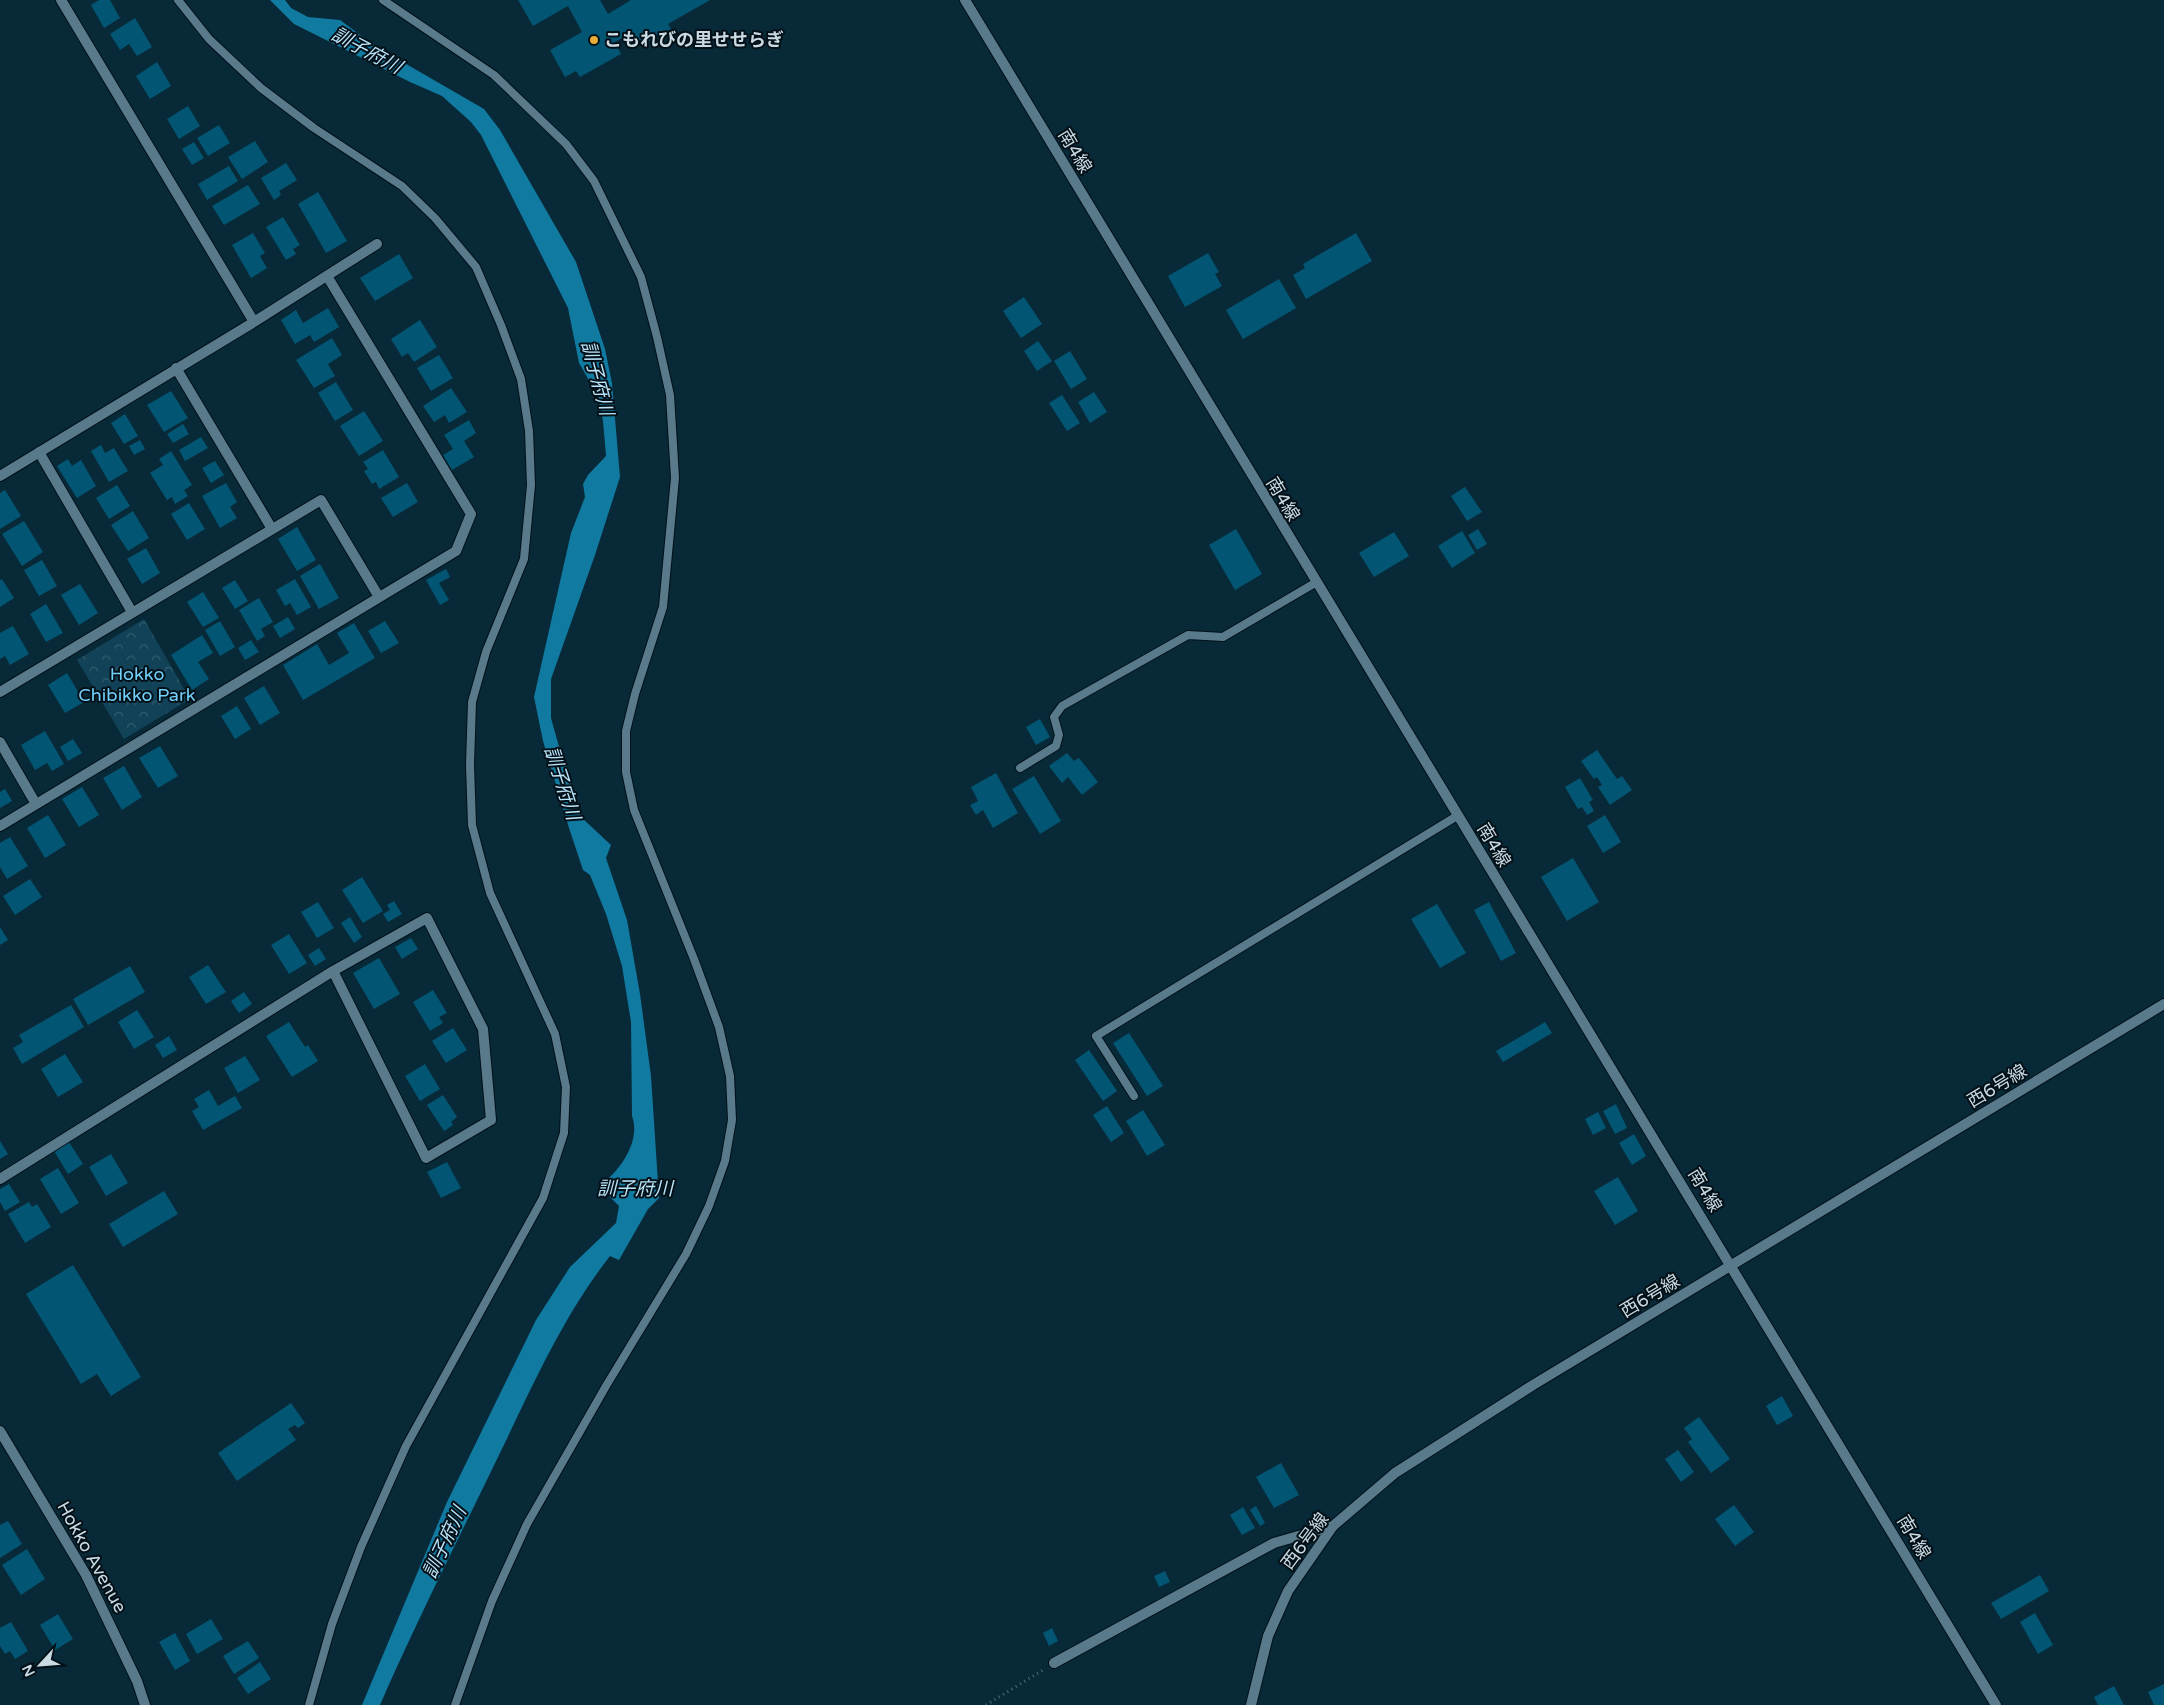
<svg xmlns="http://www.w3.org/2000/svg" width="2164" height="1705" viewBox="0 0 2164 1705" font-family="'Varela Round','Noto Sans JP',sans-serif">
<style>
.park{fill:url(#park-crowns)}
.water{fill:#117aa1}
.building{fill:#035673}
.lines{fill:none;stroke-linecap:round;stroke-linejoin:round}
.service-casing{stroke:#00111b;stroke-width:10}
.minor-casing{stroke:#00111b;stroke-width:12}
.tertiary-casing{stroke:#00111b;stroke-width:12}
.path{stroke:#536e7a;stroke-width:3;stroke-dasharray:1 4;stroke-linecap:butt}
.service{stroke:#597a8a;stroke-width:8}
.minor{stroke:#597a8a;stroke-width:10}
.tertiary{stroke:#597a8a;stroke-width:10}
.poi-dot{fill:#e7ac36;stroke:#041017;stroke-width:2}
.labels{text-anchor:middle;stroke-width:4;stroke-linejoin:round;paint-order:stroke}
.poi-label{font-size:18px;font-weight:bold;fill:#c9dae3;stroke:#041017;text-anchor:start}
.street-label{font-size:18px;fill:#c9dae3;stroke:#041017}
.park-label{font-size:18px;fill:#72cffa;stroke:#041017}
.water-label{font-size:19px;font-style:italic;fill:#b8e3f9;stroke:#041017}
</style>
<defs>
<pattern id="park-crowns" width="20" height="18" patternUnits="userSpaceOnUse" patternTransform="scale(1.25)"><rect width="20" height="18" fill="#114257"/><path d="M2 6a3 3 0 1 1 6 0M12 15a3 3 0 1 1 6 0" fill="none" stroke="#325d6f"/></pattern>
</defs>
<rect width="100%" height="100%" fill="#082937"/>
<path class="park" d="M144,619L190,699L124,739L77,660Z"/>
<path class="water" d="M270,0H285L291,8L308,17L340,20L375,46L484,109L500,130L576,262L605,349L612,383L620,477L595,555L551,679V718L561,754L569,770L574,802L582,818L611,845L606,858L627,920L640,994L651,1076L659,1198L648,1209L619,1260L610,1256C563,1316 532,1387 499,1455C459,1538 417,1620 380,1705H362L447,1502L536,1320L570,1267L616,1223L619,1206L602,1189L603,1183C621,1169 641,1140 632,1116L631,1022L622,966L606,914L590,875L583,870L569,828L543,741L534,697L571,533L585,497L583,484L588,475L606,456L603,421L598,396L579,363L568,308L481,135L471,122L442,96L410,82L294,24Z"/>
<path class="building" d="M99,0H110L120,18L104,28L91,5Z
M518,0H600L608,14L631,0H710L668,24L671,29L649,41L647,37L628,48L622,38L615,42L621,54L580,77L576,71L565,77L550,50L582,32L568,6L533,26Z
M135,18L152,47L137,56L129,44L120,50L110,34Z
M157,62L171,86L150,99L136,76Z
M188,106L200,126L179,139L167,119Z
M219,125L230,143L208,156L197,138Z
M255,141L268,162L242,179L228,157Z
M194,142L204,158L192,165L182,149Z
M286,163L297,180L279,191L281,195L274,200L261,178Z
M229,166L238,181L207,200L198,184Z
M248,185L260,204L224,225L212,206Z
M318,192L347,241L326,253L298,204Z
M283,217L300,245L293,249L296,254L286,260L266,227Z
M253,233L265,253L260,256L267,268L251,278L232,245Z
M1356,233L1372,261L1306,299L1293,275L1305,268L1303,264Z
M1208,253L1219,272L1215,274L1222,286L1185,307L1168,276Z
M399,254L413,278L375,301L360,278Z
M1279,279L1296,308L1243,339L1226,310Z
M1024,297L1042,324L1021,338L1003,311Z
M328,308L339,327L314,342L310,335L295,344L281,320L296,310L303,323Z
M420,320L437,347L414,362L408,353L402,357L391,339Z
M332,338L342,355L328,364L335,376L314,388L296,360Z
M1038,341L1052,361L1037,371L1024,351Z
M1070,351L1087,379L1071,389L1054,361Z
M439,355L453,378L431,391L417,368Z
M336,382L353,410L335,421L318,393Z
M451,388L467,412L449,423L445,415L434,422L423,406Z
M171,391L188,418L164,432L147,405Z
M1094,392L1107,412L1090,423L1078,402Z
M1062,395L1080,423L1067,431L1049,403Z
M364,411L383,441L359,456L340,426Z
M125,414L138,436L124,444L111,423Z
M469,420L476,433L464,441L474,457L452,470L443,455L453,449L444,435Z
M183,424L189,434L173,443L167,434Z
M201,437L208,448L185,461L179,450Z
M140,440L145,449L134,455L129,446Z
M101,445L105,453L114,448L128,471L109,482L91,451Z
M383,450L399,477L379,489L376,482L372,484L364,471L368,469L363,462Z
M171,451L192,485L184,490L188,496L175,504L172,497L167,500L150,473L163,465L159,459Z
M68,459L72,466L81,460L96,486L77,498L57,466Z
M215,461L224,475L211,483L202,468Z
M226,483L237,502L230,507L237,518L220,528L202,496Z
M407,483L418,502L393,517L381,498Z
M117,485L130,506L109,519L96,498Z
M1465,487L1482,512L1467,521L1451,496Z
M5,490L21,516L0,529V493Z
M189,503L205,529L187,540L171,514Z
M133,511L149,538L128,551L111,525Z
M24,521L43,552L22,566L2,534Z
M297,527L316,560L297,571L278,539Z
M1236,529L1262,574L1235,590L1209,545Z
M1478,529L1487,544L1477,550L1468,535Z
M1462,531L1475,553L1452,568L1438,546Z
M1394,532L1409,556L1374,577L1359,553Z
M146,548L160,573L142,584L127,559Z
M42,560L57,586L39,596L24,570Z
M320,564L339,598L319,609L300,576Z
M446,569L450,577L439,583L449,600L440,605L426,580Z
M2,579L14,598L0,607V580Z
M295,579L311,607L297,615L290,603L285,606L276,590Z
M235,580L248,601L235,609L222,588Z
M80,584L98,613L79,625L61,595Z
M203,592L219,618L203,627L187,602Z
M259,598L273,622L261,629L265,636L257,641L239,610Z
M46,604L63,633L46,642L30,614Z
M288,617L295,629L280,638L273,626Z
M220,621L235,647L220,656L205,630Z
M385,621L399,643L381,653L368,631Z
M354,623L375,658L303,700L283,665L317,644L329,665L349,653L337,633Z
M13,626L29,654L10,665L5,656L0,659V633Z
M202,635L213,653L198,662L209,679L192,690L171,655Z
M251,640L259,652L245,660L238,648Z
M67,673L84,702L65,713L48,685Z
M264,686L280,713L260,725L244,698Z
M237,706L251,729L235,739L221,716Z
M1040,719L1050,737L1036,745L1026,727Z
M45,731L64,764L52,771L47,763L35,770L21,745Z
M73,739L82,753L68,761L60,747Z
M160,746L178,776L158,788L139,758Z
M1597,750L1617,779L1622,776L1632,790L1610,805L1598,787L1602,785L1597,777L1594,779L1581,761Z
M1067,753L1074,761L1079,758L1098,782L1082,795L1068,777L1062,783L1049,766Z
M124,766L142,797L122,810L103,778Z
M996,773L1018,813L993,828L983,810L976,815L970,805L978,801L971,787Z
M1034,776L1061,821L1040,834L1012,789Z
M1580,778L1593,800L1589,802L1594,811L1587,815L1582,807L1578,809L1565,787Z
M82,787L99,815L79,827L62,799Z
M5,789L12,801L0,808V792Z
M48,815L66,845L45,858L27,828Z
M1605,815L1621,842L1603,853L1587,826Z
M10,837L28,866L7,879L0,867V843Z
M1573,858L1599,902L1567,921L1541,877Z
M362,877L383,911L363,923L342,890Z
M30,879L42,897L15,915L3,896Z
M394,901L402,914L388,922L383,914L390,910L387,905Z
M318,902L334,928L317,938L301,912Z
M1489,902L1516,953L1501,961L1474,910Z
M1437,904L1466,953L1440,968L1411,919Z
M350,917L362,937L354,943L341,923Z
M0,927L8,940L0,945Z
M289,934L307,963L289,974L271,945Z
M411,938L418,949L402,959L395,947Z
M319,948L326,959L315,966L308,955Z
M379,958L400,994L374,1009L353,973Z
M208,965L226,992L206,1004L189,977Z
M130,966L145,992L88,1025L73,999Z
M433,990L447,1013L439,1017L443,1023L430,1031L413,1002Z
M244,992L252,1004L239,1013L231,1001Z
M71,1005L84,1027L22,1064L13,1048L23,1042L19,1035Z
M137,1010L154,1037L134,1049L118,1022Z
M289,1022L305,1047L308,1045L318,1061L292,1077L266,1036Z
M1545,1022L1552,1033L1503,1062L1496,1051Z
M453,1028L467,1050L446,1063L432,1041Z
M1129,1033L1163,1086L1147,1096L1113,1043Z
M169,1036L177,1050L163,1058L155,1045Z
M1089,1050L1117,1091L1103,1101L1075,1060Z
M65,1054L83,1082L58,1097L41,1069Z
M245,1056L260,1080L238,1093L224,1068Z
M425,1064L440,1089L420,1101L405,1076Z
M209,1090L218,1106L235,1096L242,1108L203,1130L192,1111L199,1107L194,1099Z
M443,1095L457,1117L451,1122L453,1125L444,1131L427,1105Z
M1616,1104L1627,1128L1615,1134L1603,1111Z
M1107,1106L1124,1133L1111,1142L1093,1115Z
M1143,1110L1165,1145L1147,1156L1126,1121Z
M1598,1112L1606,1128L1593,1135L1585,1119Z
M1634,1134L1646,1156L1632,1165L1619,1143Z
M0,1141L8,1154L0,1159Z
M69,1142L83,1164L68,1174L54,1151Z
M111,1154L128,1183L106,1196L89,1167Z
M447,1162L461,1188L441,1198L427,1172Z
M58,1168L79,1203L61,1214L40,1179Z
M1618,1177L1638,1211L1615,1225L1594,1191Z
M9,1184L20,1202L5,1211L0,1202V1189Z
M164,1191L178,1214L123,1247L109,1224Z
M29,1202L32,1207L37,1204L51,1227L25,1243L8,1214Z
M73,1265L141,1377L111,1396L97,1374L81,1384L26,1294Z
M1782,1396L1793,1416L1777,1425L1766,1406Z
M291,1403L305,1423L298,1428L295,1425L288,1429L296,1440L237,1481L218,1453Z
M1699,1417L1730,1459L1711,1473L1688,1442L1692,1439L1684,1428Z
M1678,1450L1694,1472L1681,1482L1665,1459Z
M1281,1463L1299,1495L1274,1508L1256,1477Z
M1734,1505L1754,1532L1735,1546L1715,1519Z
M1256,1506L1265,1523L1260,1526L1250,1510Z
M1243,1507L1255,1528L1242,1535L1230,1515Z
M8,1521L22,1544L0,1558V1525Z
M27,1549L45,1579L21,1595L2,1565Z
M1165,1571L1170,1582L1159,1587L1154,1576Z
M2040,1575L2049,1591L2001,1619L1991,1603Z
M2035,1613L2053,1645L2038,1654L2020,1622Z
M58,1614L73,1639L55,1650L40,1625Z
M211,1619L223,1639L197,1654L186,1634Z
M11,1622L28,1651L15,1659L10,1651L5,1654L0,1646V1628Z
M1052,1628L1058,1641L1049,1646L1043,1633Z
M175,1633L190,1661L175,1670L159,1642Z
M248,1641L259,1658L234,1674L223,1656Z
M260,1662L271,1679L248,1694L237,1678Z
M2164,1684V1705H2154L2148,1692Z
M2114,1686L2124,1705H2098L2094,1697Z"/>
<g class="lines">
<g class="service-casing">
<path id="service" d="M178,0L209,39L261,88L314,128L402,186L435,218L476,267L501,325L521,379L529,431L531,485L524,559L486,652L472,702L470,765L472,825L490,893L555,1034L566,1087L564,1133L543,1198L406,1446L361,1547L332,1624L309,1705
M383,0L494,75L566,144L594,181L641,277L657,337L670,395L675,478L663,607L635,694L626,731V772L634,810L694,959L719,1027L730,1076L732,1120L725,1161L709,1206L686,1254L606,1386L527,1524L492,1601L455,1705
M1020,768L1056,746L1059,735L1054,717L1062,706L1188,635L1223,637L1315,583
M1134,1096L1096,1036L1457,816"/>
</g>
<g class="minor-casing">
<path id="minor" d="M61,0L254,322
M965,0C1307,569 1653,1136 1996,1705
M176,368L272,529
M39,452L132,612
M0,476L254,322L377,244
M0,692L321,500L379,597
M0,742L36,804
M0,826L456,551L471,514L327,276
M0,1179L333,971L427,918L483,1029L491,1120L426,1158L333,971
M1054,1663L1274,1543L1333,1526"/>
</g>
<g class="tertiary-casing">
<path id="tertiary" d="M0,1431L86,1575L137,1681L145,1705
M1251,1705L1268,1636L1288,1591L1333,1526L1395,1473L1533,1385L2164,1004"/>
</g>
<path class="path" d="M986,1705L1043,1670"/>
<use href="#service" class="service"/>
<use href="#minor" class="minor"/>
<use href="#tertiary" class="tertiary"/>
</g>
<circle class="poi-dot" cx="594" cy="40" r="5"/>
<g class="labels">
<g class="poi-label">
<text x="604" y="46">こもれびの里せせらぎ</text>
</g>
<g class="street-label">
<text transform="translate(1075 151) rotate(59)" y="6">南4線</text>
<text transform="translate(1283 499) rotate(59)" y="6">南4線</text>
<text transform="translate(1494 845) rotate(59)" y="6">南4線</text>
<text transform="translate(1997 1086) rotate(-31)" y="6">西6号線</text>
<text transform="translate(1705 1190) rotate(59)" y="6">南4線</text>
<text transform="translate(1650 1296) rotate(-31)" y="6">西6号線</text>
<text transform="translate(1914 1537) rotate(59)" y="6">南4線</text>
<text transform="translate(1305 1541) rotate(-53)" y="6">西6号線</text>
<text transform="translate(92 1557) rotate(61)" y="6">Hokko Avenue</text>
</g>
<g class="park-label">
<text x="137" y="680">Hokko<tspan x="137" dy="21">Chibikko Park</tspan></text>
</g>
<g class="water-label">
<text transform="translate(367 50) rotate(28)" y="7">訓子府川</text>
<text transform="translate(598 378) rotate(75)" y="7">訓子府川</text>
<text transform="translate(563 783) rotate(72)" y="7">訓子府川</text>
<text x="635" y="1195">訓子府川</text>
<text transform="translate(444 1542) rotate(-65)" y="7">訓子府川</text>
</g>
</g>
<g transform="translate(40 1665) rotate(244)" stroke="#041017" stroke-width="4" paint-order="stroke">
<path d="M0-4L9 19L0 12L-9 19Z" fill="#c9dae3"/>
<text y="-8" font-size="14" font-weight="bold" text-anchor="middle" fill="#c9dae3">N</text>
</g>
</svg>
